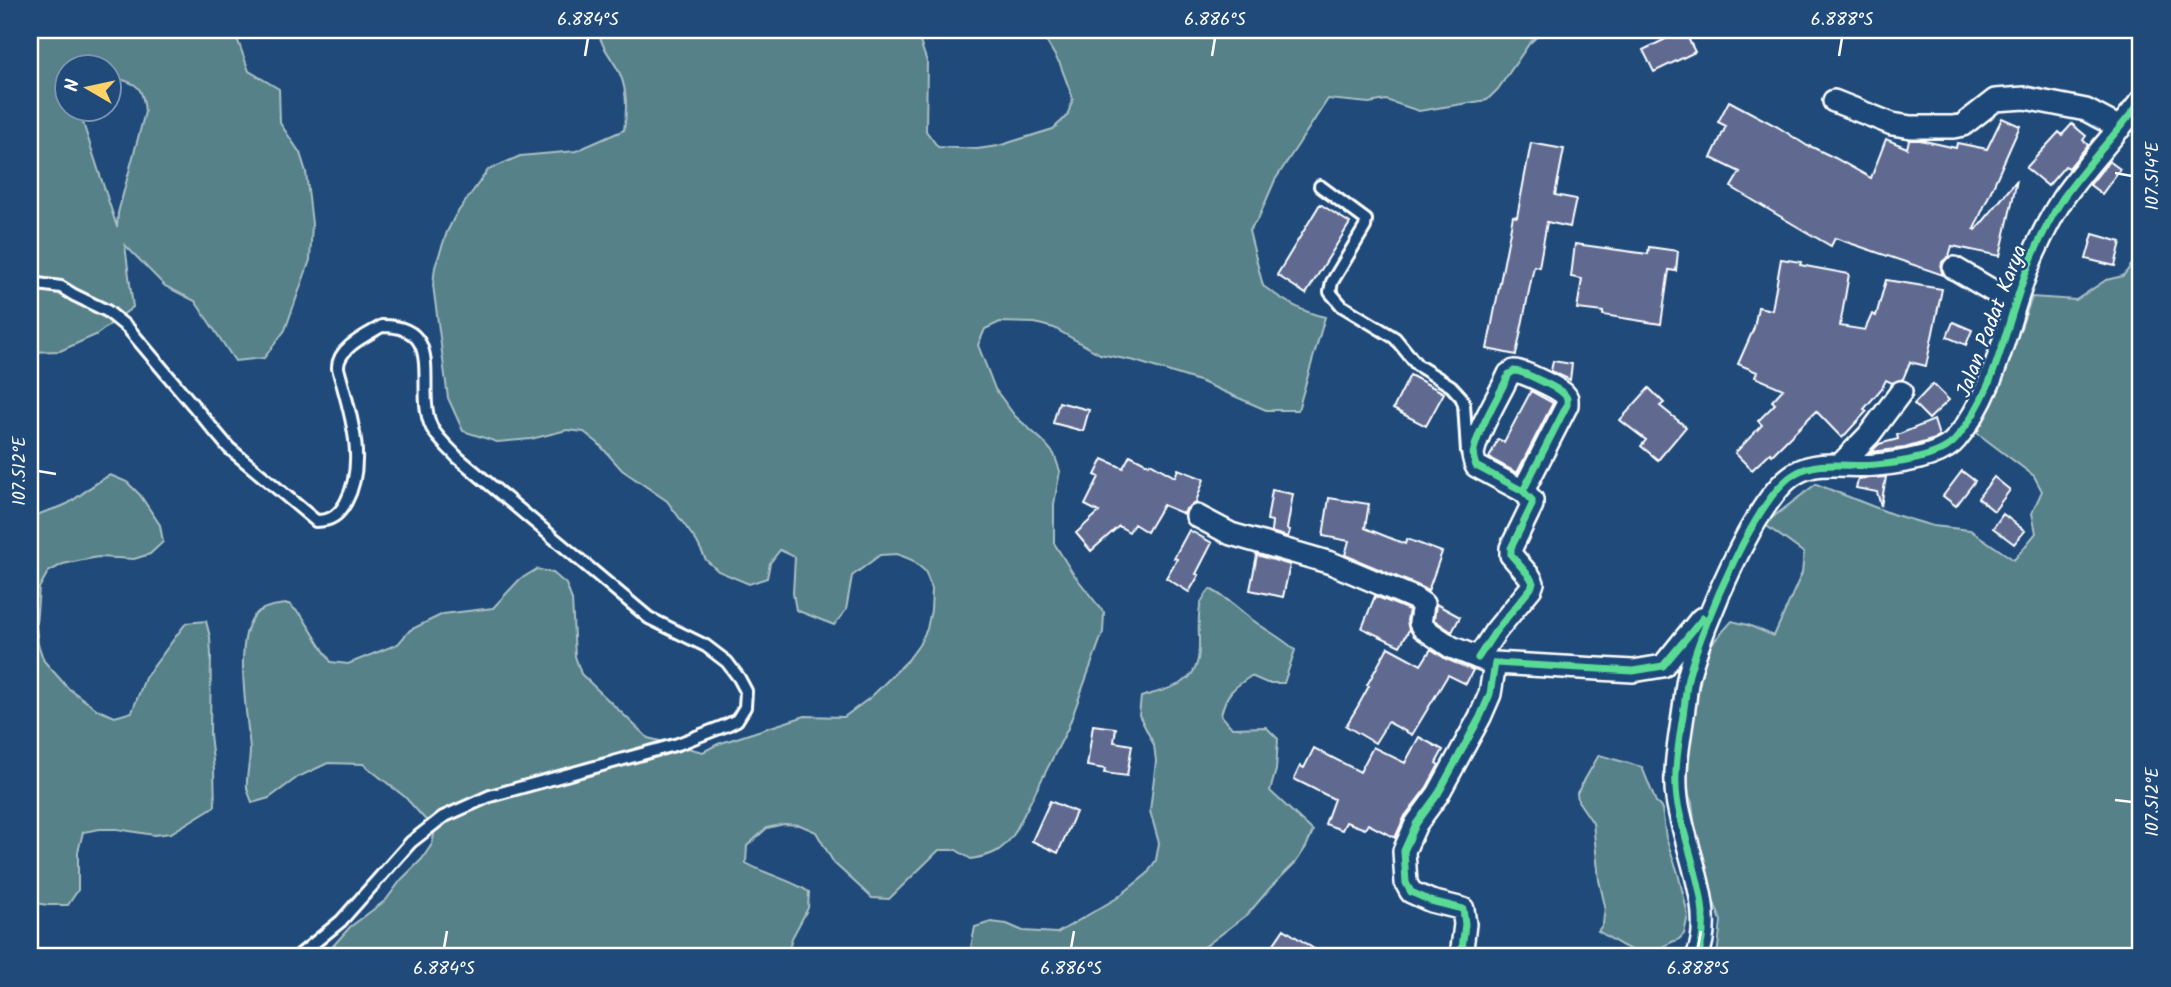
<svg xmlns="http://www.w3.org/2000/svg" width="2171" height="987" viewBox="0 0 2171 987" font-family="Kalam,sans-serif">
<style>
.green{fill:#568188;stroke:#aac0c4;stroke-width:2;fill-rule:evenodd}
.building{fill:#616a91;stroke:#fff;stroke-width:2}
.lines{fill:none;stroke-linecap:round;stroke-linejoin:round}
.lane-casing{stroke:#fff;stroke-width:16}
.street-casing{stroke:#fff;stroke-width:26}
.lane{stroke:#1f4a7a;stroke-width:10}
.street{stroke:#1f4a7a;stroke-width:21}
.cycleway-casing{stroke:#1f4a7a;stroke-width:11}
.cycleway{stroke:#5adb95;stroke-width:7}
.ticks{fill:none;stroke:#fff;stroke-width:2.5}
.labels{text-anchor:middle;stroke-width:5;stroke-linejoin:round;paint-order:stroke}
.street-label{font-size:21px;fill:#fff;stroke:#1f4a7a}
.neatline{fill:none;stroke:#fff;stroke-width:2.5}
.ticks-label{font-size:18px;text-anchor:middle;fill:#fff}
</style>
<rect width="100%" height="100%" fill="#1f4a7a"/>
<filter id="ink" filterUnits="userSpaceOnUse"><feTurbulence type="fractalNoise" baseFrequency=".0143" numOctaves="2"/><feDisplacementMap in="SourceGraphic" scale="14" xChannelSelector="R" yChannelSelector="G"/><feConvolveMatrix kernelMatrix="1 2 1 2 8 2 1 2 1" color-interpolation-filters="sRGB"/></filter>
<g filter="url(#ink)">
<path class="green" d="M30,30H234L249,71L279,89L280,123L300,153L306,172L312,224L310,260L285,330L264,358L235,361L195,301L165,286L125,245L133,307L96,335L60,351L30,352ZM66,66H108L109,82L115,78C139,83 143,88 145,112L118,213L117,227L82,120L84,108H66Z
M598,30H916L927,62L926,131L938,147L977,149L998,146L1053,129L1067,116L1073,99L1060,64L1043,36L1045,30H1544L1529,44L1498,89L1487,100L1419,111L1386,100L1369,103L1328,99L1275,180L1259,217L1249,231L1263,286C1283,300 1301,312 1325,317L1298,410H1266L1202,382L1135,361L1100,354L1054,328L1035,323L1000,322L985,329L978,345L995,389L1015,416L1043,441L1054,454L1060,471L1054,504V543L1072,572L1104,613L1103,632L1068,728L1014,834C1001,852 993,855 971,859L956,850H939L889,899L872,898L834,863L816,832L800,825L784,824L767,828L747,846L746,863C767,875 789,879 809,892L808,908L792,938L787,957H323L350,927L386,900L401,880L422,859L432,844L434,835L432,827L405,797L363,764L328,763L298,777L269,798L252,803C251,798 248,793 247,788C246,776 250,762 250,750C248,717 233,642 254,616C262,606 277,605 289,604L302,616L331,662L348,664L398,644L410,630L443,614L493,608L519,580L537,569L553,573L566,584L572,600L575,656L581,674L648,738L703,752L718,744L805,716L844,717L871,697L908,660L919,645L927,629L931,610L932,589L925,571L912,560L897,554L880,555L852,576L846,610L834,625L796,610L793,593L795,557L780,550L770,563L767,578L749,584L718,571L706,560L697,542L667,501L622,470L598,443L584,432L567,430L531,439L497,442L463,431L448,398L433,285L435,267L447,232L455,216L488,170L520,156L576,151L624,130C627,111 628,92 620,74C613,58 601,48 598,30Z
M2141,238V957H1717L1721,921L1715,905L1706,889L1697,846L1692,803L1689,795L1686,766L1698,692L1707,649L1732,621L1748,625L1774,636L1802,573L1804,553L1764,524L1816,484L1892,514L1933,526L1970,530L2014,560L2036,533L2032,513L2042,491L2034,476L1977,433L2001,383L2032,297L2076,300L2106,280L2123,276L2139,255Z
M110,475L127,482L140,495L160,525L163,542L150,554L134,559L98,557L63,564L48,572L39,588L36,625L38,644L44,661L68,688L98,710L115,717L132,712L145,678L186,623L206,621L210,637L211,655L210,734L214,770L215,806L171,833L154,835L117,829H100L83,832L78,852V890L68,905H47L30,902V519C41,511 55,510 67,504C82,495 94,483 110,475Z
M1210,589C1226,597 1236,607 1250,618C1265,630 1281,637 1295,650L1284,683H1267L1251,676C1233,688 1226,693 1221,715L1232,728L1266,727L1278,739L1276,770L1270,791L1313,831L1306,847L1296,862L1270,888L1248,914L1191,957H969L975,927L991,922L1007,924L1023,931L1057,933L1117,898L1147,874L1156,860L1159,843L1150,811L1156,761L1154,745L1139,715L1141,697C1154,693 1172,689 1183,682C1210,665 1193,628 1201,603C1203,598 1207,593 1210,589Z
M1599,755L1642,767L1656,802L1662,809L1666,838L1678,873L1688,915L1684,934L1678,940C1668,942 1662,949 1652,952C1634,957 1614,940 1598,931L1603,924L1605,906L1599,880L1593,823L1578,801L1577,793Z"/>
<path class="building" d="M1684,30L1695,52L1654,72L1643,50Z
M1729,101L1778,127L1809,147L1810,146L1835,158L1871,178L1886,139L1907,148L1909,140H1920L1956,148L1957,143L1987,149L2002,118L2020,126L1974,229L1976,230L2017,180L2000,256L1952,246L1949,256L1942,262L1941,269L1943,275L1835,238L1831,246L1803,230L1731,187L1740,172L1711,158L1726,126L1718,122Z
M2072,124L2086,136L2083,140L2088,145L2069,168L2065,166L2048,186L2026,168L2059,132L2062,135Z
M1531,143L1564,149L1555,195L1576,199L1570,227L1547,222L1539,267L1534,266L1516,355L1487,349L1513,216L1517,217Z
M2109,161L2120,169L2102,194L2090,185Z
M1320,204L1350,223L1306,294L1277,275Z
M2093,234L2121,242L2115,266L2086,259Z
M1575,244L1648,254L1649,247L1678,251L1676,271L1669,270L1661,324L1603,315V312L1577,309L1582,279L1571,277Z
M1781,259L1801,262L1800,265L1849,274L1840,326L1865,330L1872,314L1876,316L1886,280L1942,289L1926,366L1910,362L1903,379L1892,383L1886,380L1882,388L1864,409L1867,411L1842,438L1816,411L1772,455L1770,453L1752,470L1735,453L1762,425L1758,421L1775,404L1772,401L1783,389L1755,377L1757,372L1738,364L1754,328L1758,307L1772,310Z
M1953,322L1972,330L1966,345L1947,337Z
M1553,361L1572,364L1570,380L1551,371Z
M1410,375L1444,393L1426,426L1393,409Z
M1933,384L1949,400L1929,419L1914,404Z
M1649,388L1664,403L1660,406L1686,427L1658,460L1641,446L1646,440L1620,420Z
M1531,391L1553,403L1517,473L1489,458L1498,439L1504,442Z
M1059,402L1089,410L1083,431L1053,423Z
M1934,420L1939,436L1935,439L1905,448L1871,452L1879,444L1898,439L1897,435Z
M1130,455L1149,465L1150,463L1175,477L1178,469L1204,479L1197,499L1196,503L1186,509L1184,514L1163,505L1147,532L1134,524L1129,532L1119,526L1091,551L1076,533L1099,512L1085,505L1099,477L1095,475L1103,459L1123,468Z
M1962,471L1975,481L1956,506L1943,496Z
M1886,477L1881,506L1877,492L1856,488L1858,479Z
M1994,477L2010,490L1994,511L1978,498Z
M1272,490L1293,494L1287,529L1290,530L1288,537L1271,532L1272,521L1267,520Z
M1329,498L1369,504L1365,528L1405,544L1407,539L1442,552L1428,591L1419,586L1345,555L1349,541L1323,536Z
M2003,514L2025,531L2014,544L1993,528Z
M1189,530L1212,543L1196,574L1199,575L1189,592L1166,578L1177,559L1174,558Z
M1257,555L1290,565L1283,597L1250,590Z
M1375,596L1409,610L1407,621L1409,630L1400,646L1362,628Z
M1436,604L1460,617L1452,632L1434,620Z
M1388,647L1421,665L1431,649L1446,659L1473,670L1466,684L1448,675L1412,735L1388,722L1375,743L1346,726L1358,706L1369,686L1367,685Z
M1093,725L1116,728L1114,742L1132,745L1127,776L1104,773L1105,769L1087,766Z
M1419,737L1443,750L1436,763L1439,765L1427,787L1405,816L1395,838L1368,824L1365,829L1346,822L1342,830L1325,824L1334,799L1294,779L1300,766L1304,768L1314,748L1360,772L1373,747L1405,763Z
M1050,801L1076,812L1058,853L1032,841Z
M1284,929L1326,957H1265Z"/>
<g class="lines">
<g class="lane-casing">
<path id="lane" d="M1320,186L1366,220L1365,227L1332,282L1330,292L1342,306L1395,338L1417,365L1451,386L1461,397L1464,404L1467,452
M30,283L61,287L74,295L107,311L128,328L229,448L316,521C331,521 339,515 346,502C368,461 349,410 338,368C337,348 367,335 382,326C449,326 413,391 432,428C437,438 449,448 457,457L649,618L706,646L727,662L739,678L746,691L745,707L737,720L727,725L678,744L490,796L443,817L411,842L341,921L297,957"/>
</g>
<g class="street-casing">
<path id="street" d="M1834,101L1892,124L1911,127H1953L1963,125L1995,100L2025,98L2086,110L2120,128
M1954,268L2015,304
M1840,465L1869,435L1901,392
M1197,516L1231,534L1331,563L1414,598L1423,604L1420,623L1423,628L1451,647L1489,662
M1478,658L1495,632L1531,588L1533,583L1530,577L1511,555V548L1532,505V500L1523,491L1476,466C1474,460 1472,455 1474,450C1479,427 1499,396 1509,374C1511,373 1513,372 1514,371C1521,370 1559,389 1564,394C1568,398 1567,399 1567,405L1523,491
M1461,957L1465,924L1463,909L1431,901L1411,892L1406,883L1404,851L1416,824L1438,794L1480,717L1490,694L1495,663L1633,671L1663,666L1701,619
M1697,957C1717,911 1684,848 1677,799C1673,769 1680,738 1684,708C1686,696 1686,682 1690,671C1702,627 1757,494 1796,473C1820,459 1849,468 1876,465C1898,463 1942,457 1956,439C2000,387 2006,316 2033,255C2041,237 2052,215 2063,198C2087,164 2116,134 2141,101"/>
</g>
<use href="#lane" class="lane"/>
<use href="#street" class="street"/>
<g class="cycleway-casing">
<path id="cycleway" d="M1478,658L1495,632L1531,588L1533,583L1530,577L1511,555V548L1532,505V500L1523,491L1476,466C1474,460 1472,455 1474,450C1479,427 1499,396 1509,374C1511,373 1513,372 1514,371C1521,370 1559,389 1564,394C1568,398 1567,399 1567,405L1523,491
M1461,957L1465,924L1463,909L1431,901L1411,892L1406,883L1404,851L1416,824L1438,794L1480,717L1490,694L1495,663L1633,671L1663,666L1703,618
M1697,957C1717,911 1684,848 1677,799C1673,769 1680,738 1684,708C1686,696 1686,682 1690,671C1702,627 1757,494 1796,473C1820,459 1849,468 1876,465C1898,463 1942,457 1956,439C2000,387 2006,316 2033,255C2041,237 2052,215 2063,198C2087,164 2116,134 2141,101"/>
</g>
<use href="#cycleway" class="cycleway"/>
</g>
</g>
<path class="ticks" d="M585,56L588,38M1212,56L1215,38M1839,56L1842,38M2115,173L2132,176M38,471L56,474M2115,800L2132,802M444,948L447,931M1071,948L1074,931M1698,948L1701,931"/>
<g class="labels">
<g class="street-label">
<text transform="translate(1991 321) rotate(-69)" y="7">Jalan Padat Karya</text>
</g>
</g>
<rect width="2171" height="987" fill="none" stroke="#1f4a7a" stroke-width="77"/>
<g transform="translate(88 88) rotate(279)"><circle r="33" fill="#1f4a7a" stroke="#7992af" stroke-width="2"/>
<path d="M0-5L12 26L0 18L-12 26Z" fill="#ffd166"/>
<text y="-10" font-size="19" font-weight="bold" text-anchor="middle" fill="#ffffff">N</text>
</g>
<rect x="38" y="38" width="2094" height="910" class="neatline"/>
<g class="ticks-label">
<text x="588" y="25">6.884°S</text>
<text x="1215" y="25">6.886°S</text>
<text x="1842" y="25">6.888°S</text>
<text transform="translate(2152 176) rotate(-90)" y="6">107.514°E</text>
<text transform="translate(19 471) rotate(-90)" y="6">107.512°E</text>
<text transform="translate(2152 802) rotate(-90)" y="6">107.512°E</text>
<text x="444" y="974">6.884°S</text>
<text x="1071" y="974">6.886°S</text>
<text x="1698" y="974">6.888°S</text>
</g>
</svg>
